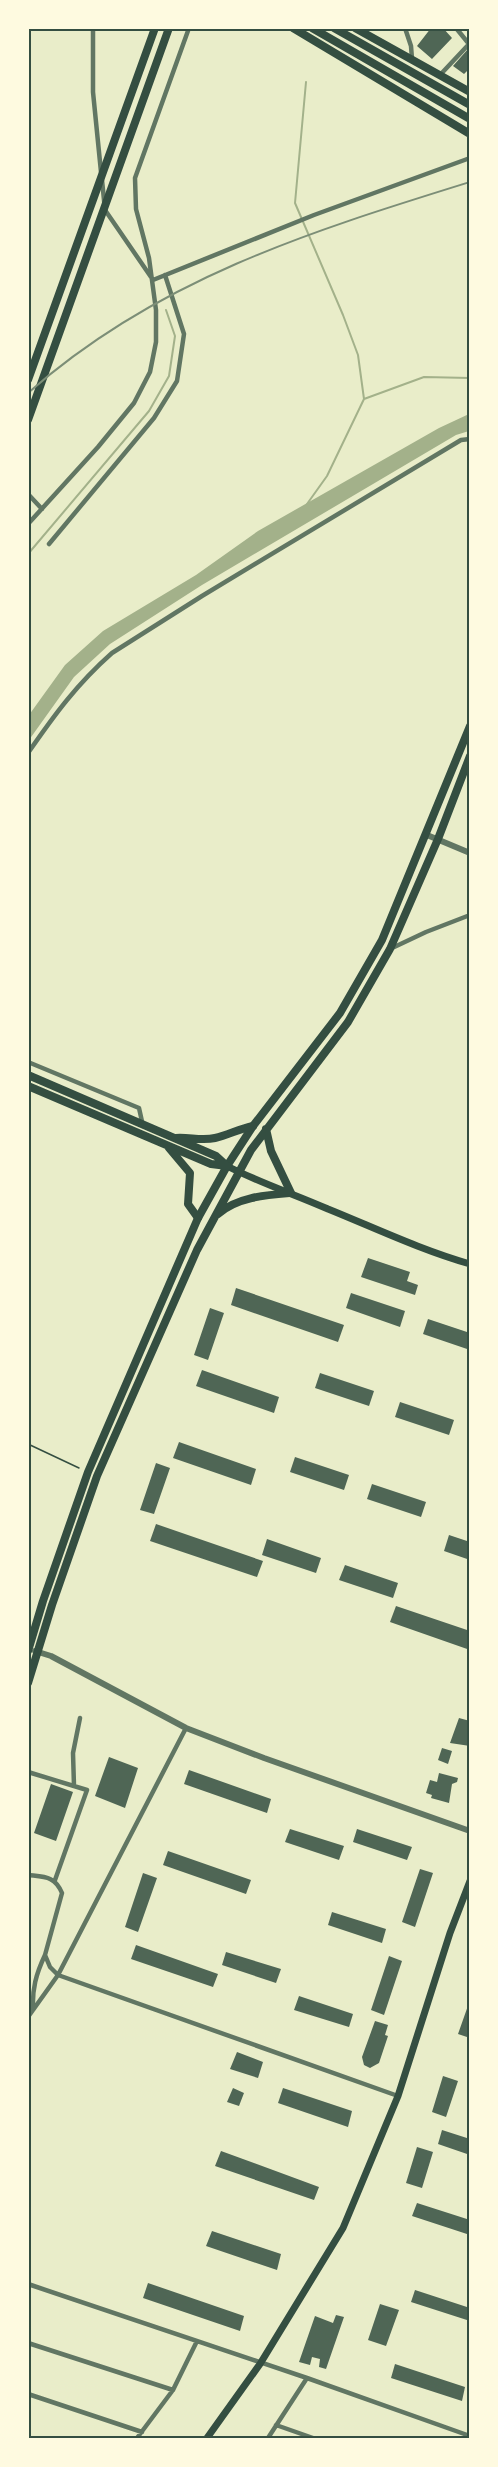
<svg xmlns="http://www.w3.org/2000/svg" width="498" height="2467" viewBox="0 0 498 2467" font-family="'Asap Condensed',sans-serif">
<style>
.water{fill:#a3b18a}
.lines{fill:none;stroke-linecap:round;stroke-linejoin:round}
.stream{stroke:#a3b18a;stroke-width:2}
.building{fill:#4f6655}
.path{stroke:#344e41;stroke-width:1.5}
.minor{stroke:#617663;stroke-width:4.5}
.tertiary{stroke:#617663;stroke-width:6}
.secondary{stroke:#344e41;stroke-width:7}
.primary{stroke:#344e41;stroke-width:8}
.trunk{stroke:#344e41;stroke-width:8}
.rail{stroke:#7c8e77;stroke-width:2}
.neatline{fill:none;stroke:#344e41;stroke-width:2}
</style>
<rect width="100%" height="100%" fill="#e9edc9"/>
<path class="water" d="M469,414V431L456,435L202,585L110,644L74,677L29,740V715L65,665L103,631L196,575L258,531L439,428Z"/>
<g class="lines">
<path class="stream" d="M306,82L295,203L343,315L358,355L364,399L327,476L307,504
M364,399L424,377L470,378
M28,554L149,411L169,376L175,336L166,310"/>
</g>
<path class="building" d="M431,28H443L452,38L432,59L417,46Z
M468,49L470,68L464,74L453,66Z
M368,1258L410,1272L407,1281L418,1285L415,1295L361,1277Z
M236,1288L344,1325L338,1342L231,1305Z
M351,1293L405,1311L400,1327L346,1308Z
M210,1308L224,1313L208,1360L194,1355Z
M428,1319L470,1333V1350L423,1334Z
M202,1370L279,1397L274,1413L196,1386Z
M320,1373L374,1391L369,1406L315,1388Z
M400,1402L454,1420L449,1435L395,1417Z
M179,1442L256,1469L251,1485L173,1458Z
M295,1457L349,1475L344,1490L290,1472Z
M156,1463L170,1468L154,1514L140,1510Z
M372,1484L426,1502L421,1517L367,1499Z
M156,1524L263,1561L257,1577L150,1541Z
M449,1535L470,1542V1560L444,1551Z
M267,1539L321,1558L316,1573L262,1555Z
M345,1565L398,1583L393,1598L339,1580Z
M396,1606L470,1631V1650L390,1622Z
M459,1718L470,1721V1746L450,1743Z
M442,1748L452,1751L448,1764L438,1760Z
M109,1757L138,1768L125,1808L95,1796Z
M189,1770L271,1799L267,1813L184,1784Z
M439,1773L458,1778L457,1782L452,1784L449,1803L431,1798L432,1795L426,1793L430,1780L437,1782Z
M51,1784L73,1792L56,1841L34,1833Z
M290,1829L344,1846L339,1860L285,1842Z
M357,1829L412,1847L407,1860L353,1842Z
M168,1851L251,1880L246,1894L163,1865Z
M420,1869L433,1873L415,1927L402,1922Z
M143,1873L157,1878L138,1932L125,1927Z
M332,1912L386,1929L382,1943L328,1925Z
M136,1945L218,1974L213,1987L131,1959Z
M226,1952L281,1969L276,1983L222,1965Z
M389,1956L402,1961L384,2015L371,2010Z
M299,1996L353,2014L349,2027L294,2010Z
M470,2000V2038L458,2034Z
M375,2021L388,2025L385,2035L388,2036L379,2063L370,2068L364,2065L362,2057Z
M237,2052L263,2062L258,2078L230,2069Z
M443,2076L458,2081L446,2117L432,2112Z
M233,2088L244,2093L239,2106L227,2102Z
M283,2088L352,2111L348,2127L278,2103Z
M442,2130L470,2139V2155L438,2144Z
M417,2147L433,2152L422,2188L406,2183Z
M221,2151L319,2187L314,2200L215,2166Z
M417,2203L470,2220V2235L412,2216Z
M212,2231L281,2254L277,2270L206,2246Z
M148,2283L244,2316L240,2331L143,2298Z
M415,2290L470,2308V2321L411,2302Z
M380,2304L399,2310L386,2346L368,2340Z
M336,2315L344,2317L326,2369L319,2367L320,2359L312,2357L310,2365L299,2362L315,2316L333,2323Z
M395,2364L465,2387L462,2401L391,2378Z"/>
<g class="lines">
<path class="path" d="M28,1444L79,1468"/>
<path class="minor" d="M93,28V92L101,172
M405,28L411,46L412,59
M456,28L469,44
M440,75L470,43
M102,180L105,210L151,277
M153,280L314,215L470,158
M28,494L42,509
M28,524L98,447L134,403L150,372L156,342V310L149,258L136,209L135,178L189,28
M49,544L154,418L177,381L184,334L165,275
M28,753C55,714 77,684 112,653L202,596L461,440L470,439
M390,949L426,932L470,915
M28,1062L139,1108L143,1126
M28,1772L87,1790L55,1880
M74,1786L73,1753L80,1718
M28,1875C45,1877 55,1876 62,1893L45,1955L50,1967L58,1975L398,2096
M33,2010C32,1989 36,1974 45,1955
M28,2017L58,1975L186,1728
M28,2284L307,2378L470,2436
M28,2343L173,2390
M28,2394L142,2432
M276,2425L313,2438
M137,2438L173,2390L197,2341
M268,2438L307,2378"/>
<path class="tertiary" d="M427,835L470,853
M35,1651L51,1656L186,1728L264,1758L470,1831"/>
<path class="secondary" d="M227,1166C260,1183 294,1194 328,1209C375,1228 421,1250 470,1264
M207,2438L260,2364L343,2228L398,2096L450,1933L470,1881"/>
<path class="primary" d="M293,28L470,134
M312,28L470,119
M334,28L470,105
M355,28L470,92
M218,1214C237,1197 266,1195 291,1193L271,1151L266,1129
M28,1651L43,1601L88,1472L198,1218L227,1166L253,1126L340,1013L382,940L470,726
M28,1683L52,1605L97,1476L197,1250L251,1150L348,1022L390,949L438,839L470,756"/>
<path class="trunk" d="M28,380L155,28
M28,420L169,28
M28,1075L216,1156L227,1166
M28,1086L211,1164L227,1166
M176,1138C189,1137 202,1141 215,1138C228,1135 239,1129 253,1126
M169,1148L190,1173L188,1204L198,1218"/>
<path class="rail" d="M28,393C157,279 309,232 470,182"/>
</g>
<rect width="498" height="2467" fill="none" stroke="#fefae0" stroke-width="60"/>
<rect x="30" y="30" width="438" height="2407" class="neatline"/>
</svg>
